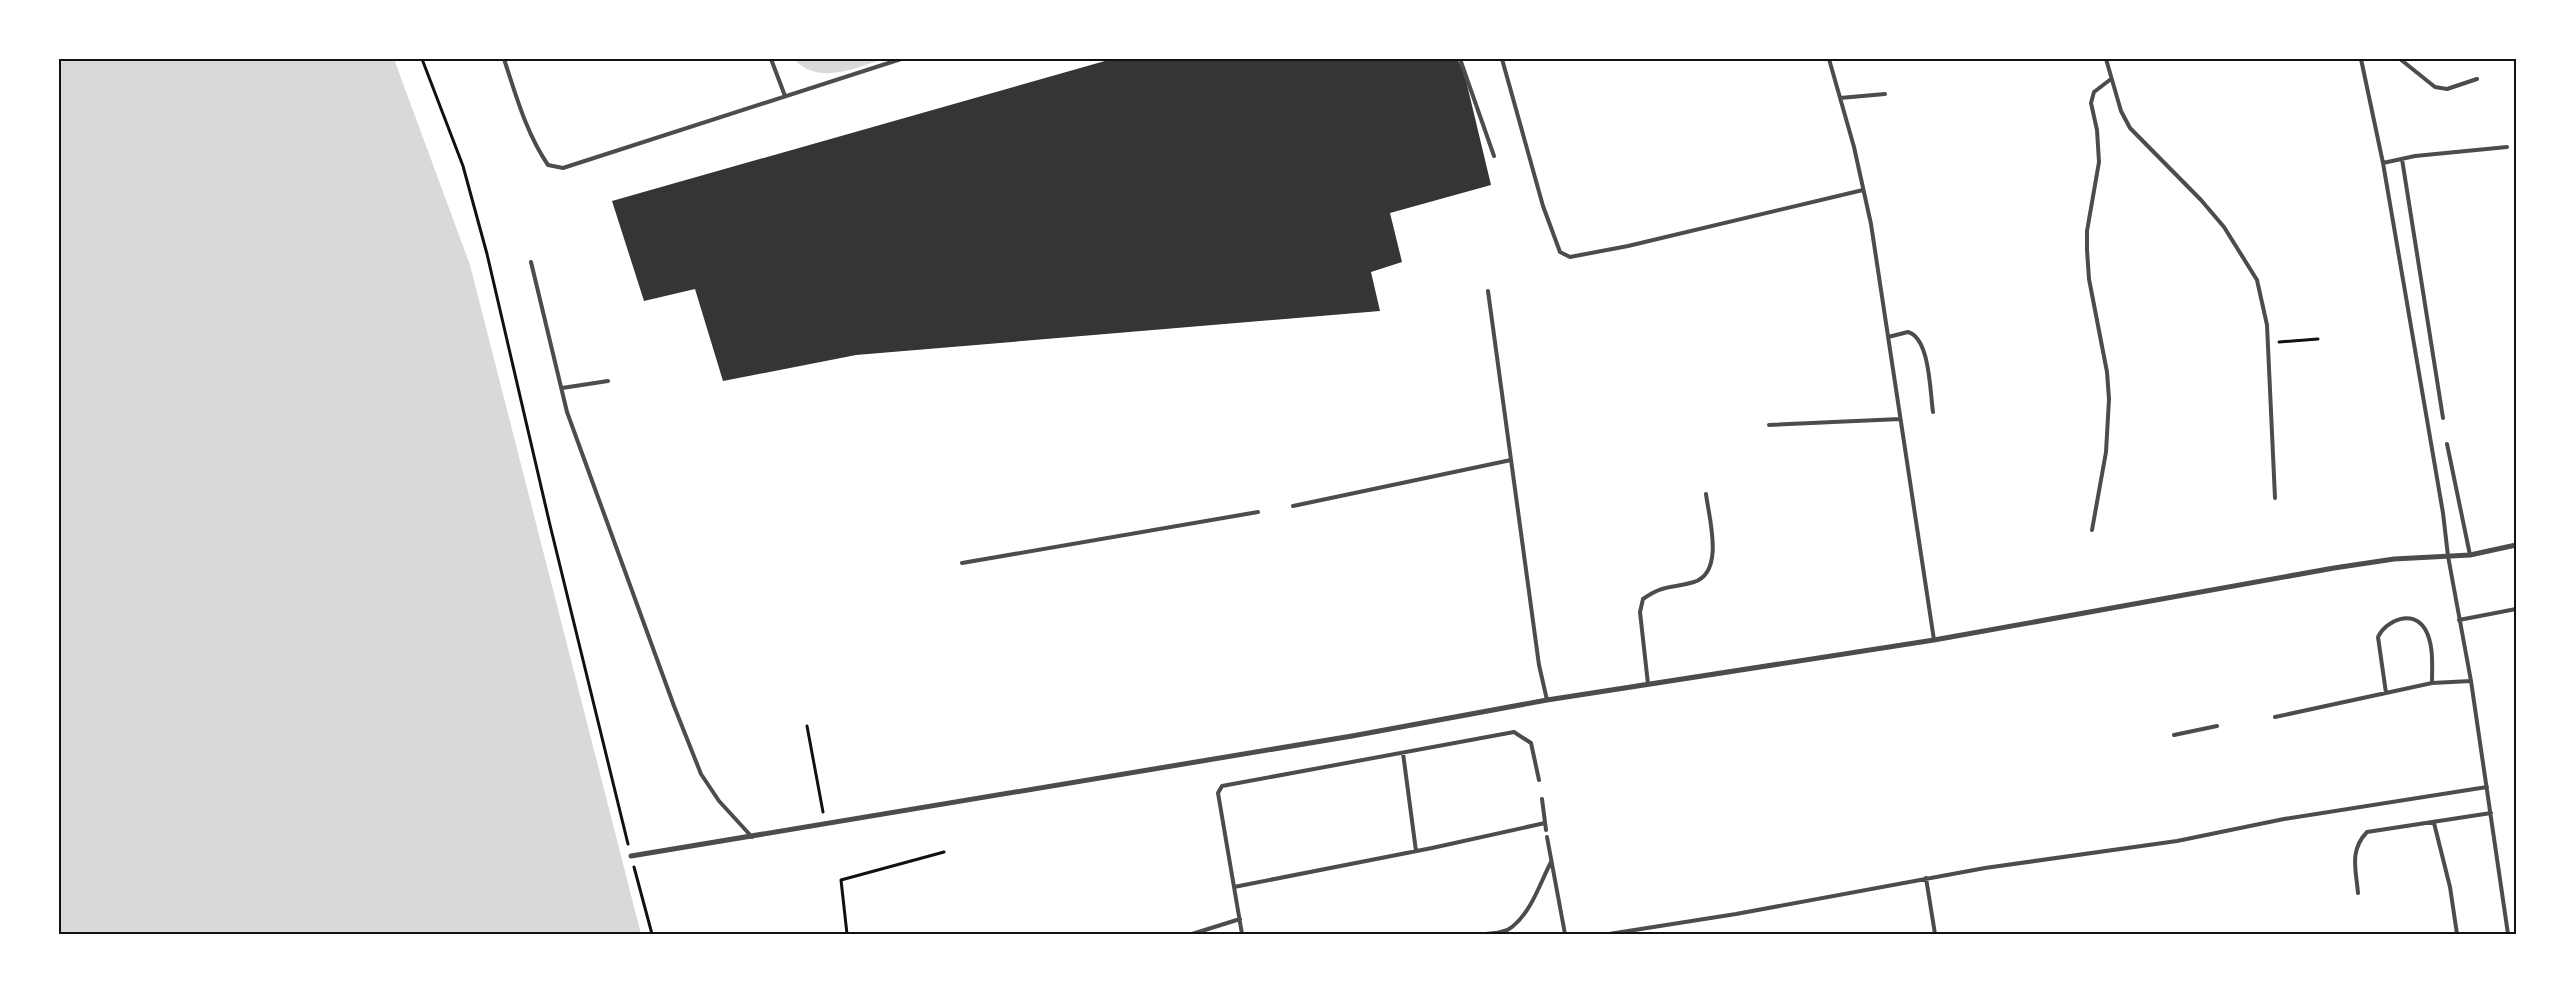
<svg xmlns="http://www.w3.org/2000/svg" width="2575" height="993" viewBox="0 0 2575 993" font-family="'Fira Sans Condensed',sans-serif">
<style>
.water{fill:#d9d9d9}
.building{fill:#353535}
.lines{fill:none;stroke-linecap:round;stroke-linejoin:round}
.path{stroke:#111;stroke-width:3}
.service{stroke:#4c4c4c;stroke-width:4}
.minor{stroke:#4c4c4c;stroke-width:5}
.neatline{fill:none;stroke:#111;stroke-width:2}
</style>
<rect width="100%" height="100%" fill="#fff"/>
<path class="water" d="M59,59H394L470,265L641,934H59Z
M794,59H884C854,68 819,86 794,59Z"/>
<path class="building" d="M1112,59H1441L1442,61L1457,59L1464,72L1491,185L1390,213L1402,262L1371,272L1380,311L856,355L723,381L695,289L644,301L612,201Z"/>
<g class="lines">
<path class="path" d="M422,59L463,166L487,254L550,525L628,844
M2279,342L2318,339
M807,726L823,812
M634,867L652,934
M847,934L841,880L944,852"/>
<path class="service" d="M504,59C516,95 526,133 548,165L563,168L901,59
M771,59L785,96
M1460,59L1494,156
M1502,59L1543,206L1560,252L1570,257L1628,246L1863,190
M1829,59L1854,147L1871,224L1934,640
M2106,59L2121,111L2130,128L2201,200L2224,227L2257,280L2267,325L2275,498
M2361,59L2383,163L2443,513L2448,556L2471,681L2508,934
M2400,59L2435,87L2447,89L2477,79
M1840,98L1885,94
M2402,159L2443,418
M2383,163L2415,156L2507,147
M531,262L567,412L674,706L701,774L719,801L752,837
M1488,291L1539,665L1547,700
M1888,337L1908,332C1930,338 1930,392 1933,412
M562,388L608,381
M1769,425L1900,419
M2447,444L2470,555
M1293,506L1511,460
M2092,530L2106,452L2109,399L2107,372L2089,279L2087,250V231L2099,162L2097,130L2091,103L2094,92L2111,79
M962,563L1258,512
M2459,620L2516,609
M1648,684L1640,612L1643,599C1664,584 1671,589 1694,582C1725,572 1709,518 1706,494
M2386,693L2378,637C2386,620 2413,609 2425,629C2434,644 2432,666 2432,683
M2275,717L2432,683L2471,681
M2174,735L2217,726
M1403,753L1416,851
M1542,799L1546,830
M2434,823L2450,887L2457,934
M1547,837L1565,934
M1926,878L1935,934
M1234,887L1432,848L1545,823
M2358,893C2356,869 2349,851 2367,832L2491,813
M1192,934L1240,919
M1242,934L1218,793L1222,786L1514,732L1531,743L1539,780
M1486,934C1494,933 1505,933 1512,927C1532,911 1540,883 1551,862
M1609,934L1736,914L1985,868L2177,841L2284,819L2487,787"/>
<path class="minor" d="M631,856L1352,736L1547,700L1934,640L2334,568L2394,559L2470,555L2516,545"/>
</g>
<rect width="2575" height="993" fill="none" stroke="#ffffff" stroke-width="120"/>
<rect x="60" y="60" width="2455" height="873" class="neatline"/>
</svg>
